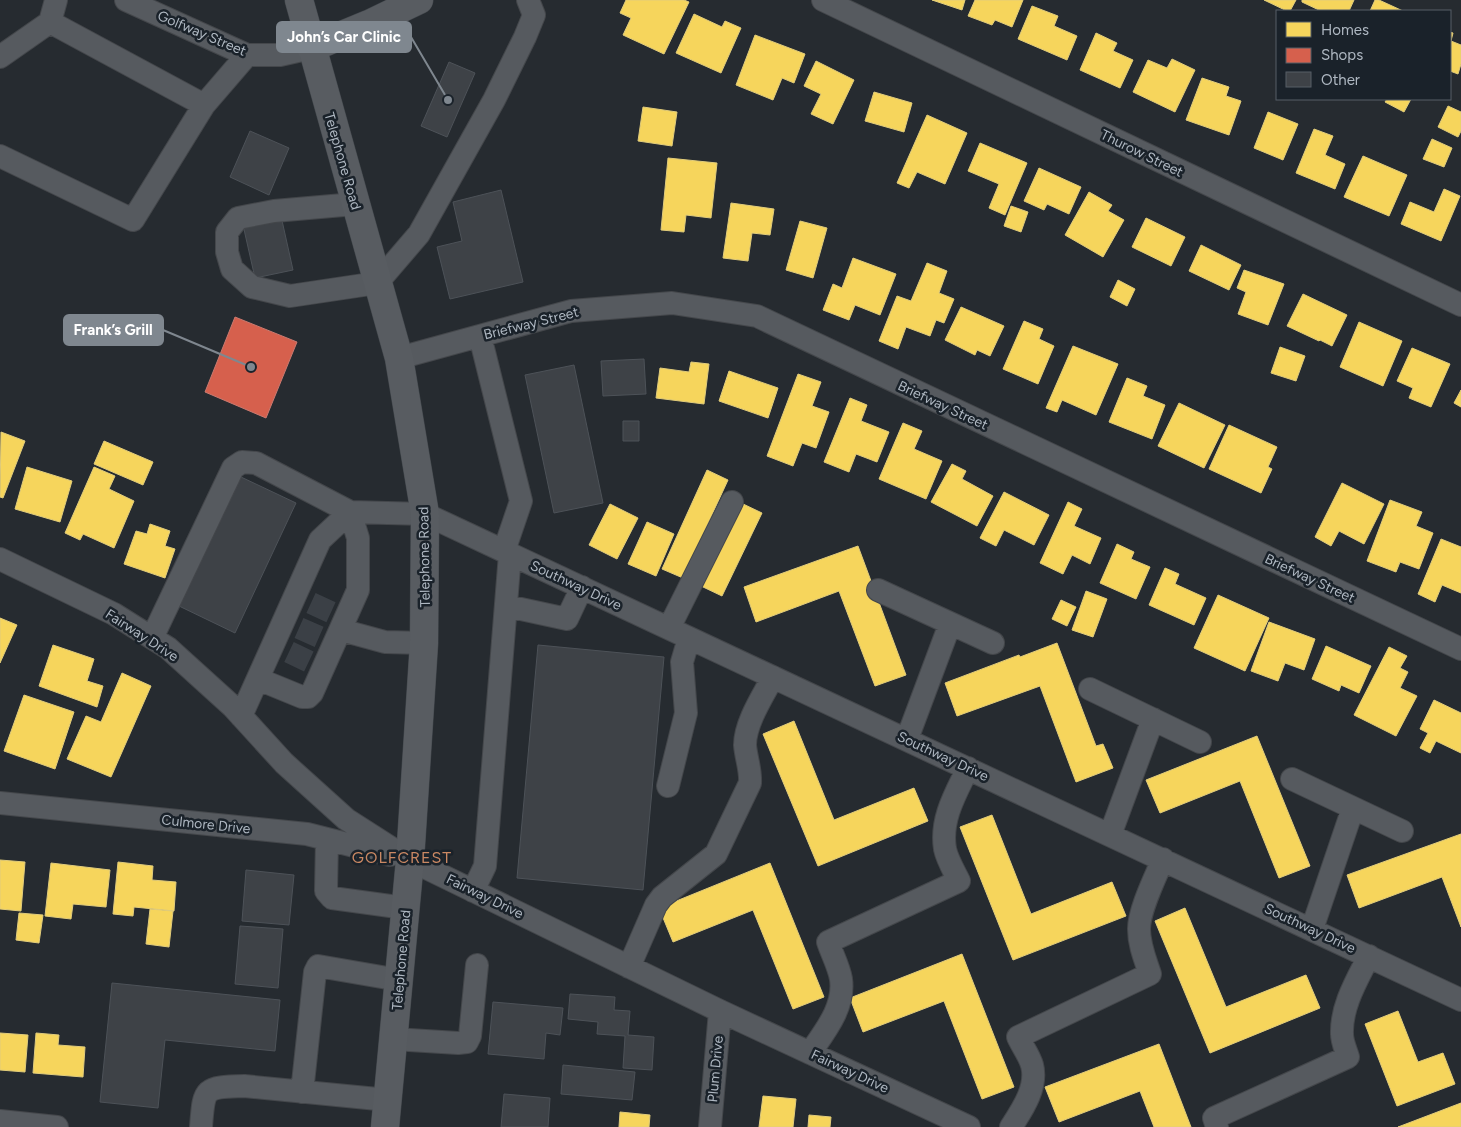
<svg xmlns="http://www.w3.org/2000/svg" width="1461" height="1127" viewBox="0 0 1461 1127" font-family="Figtree,sans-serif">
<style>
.homes{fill:#f6d55c;stroke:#e1cc7b}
.shops{fill:#d6604d;stroke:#ca7a70}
.building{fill:#3e4247;stroke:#4d5258}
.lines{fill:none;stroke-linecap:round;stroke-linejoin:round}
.minor-tunnel{stroke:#3b4046;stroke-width:22;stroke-dasharray:22 11;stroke-linecap:butt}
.minor-casing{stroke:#44474b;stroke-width:24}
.major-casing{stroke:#43484d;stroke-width:29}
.minor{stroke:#565a5f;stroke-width:22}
.major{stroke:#585c61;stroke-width:28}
.labels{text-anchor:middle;stroke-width:5;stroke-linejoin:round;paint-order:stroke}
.street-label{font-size:14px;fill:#afb8c2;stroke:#1a222a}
.quarter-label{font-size:16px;letter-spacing:1px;fill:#ca8863;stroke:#1a222a}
.leader{fill:none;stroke:#7f878f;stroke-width:2}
.callout-dot{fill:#7f878f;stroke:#1a222a;stroke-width:2}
.callout{fill:#7f878f;stroke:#7f878f;stroke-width:2}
.callout-label{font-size:15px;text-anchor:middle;font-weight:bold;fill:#fff}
</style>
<rect width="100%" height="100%" fill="#262b30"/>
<path class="homes" d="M626,0H684L689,2L664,54L623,35L631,18L620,13Z
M932,0H965L962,10Z
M975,0H1023L1012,27L995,20L992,25L968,16Z
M1264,0H1296L1290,11H1287Z
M1302,0H1354L1349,11H1321L1302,2Z
M1375,0H1379L1403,11H1370Z
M1032,6L1058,16L1054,26L1077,36L1067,60L1018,39Z
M694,14L722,27L725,21L741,28L721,73L676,53Z
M1450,32L1453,33L1451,41L1461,45V64L1458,74L1450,71Z
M1096,33L1117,43L1113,51L1133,60L1120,88L1080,70Z
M755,35L805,54L794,83L782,78L773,100L736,85Z
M1172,59L1195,70L1175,112L1133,92L1148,60L1167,68Z
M816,61L854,80L833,124L811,114L821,94L804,86Z
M1202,78L1229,87L1226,96L1241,101L1229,135L1186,120Z
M874,92L912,103L904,132L865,121Z
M1387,99H1411L1404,112L1385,102Z
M1448,106L1461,112V131L1458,137L1438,127Z
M643,107L677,112L672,146L638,141Z
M1268,112L1298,124L1283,160L1254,148Z
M927,115L967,133L945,184L917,172L909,188L897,183Z
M1314,129L1333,136L1325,155L1345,164L1335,189L1296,173Z
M1432,139L1452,148L1444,167L1423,159Z
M980,143L1027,163L1005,215L989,208L999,184L968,171Z
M1363,156L1407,175L1389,216L1344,197Z
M668,158L717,163L711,218L686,215L684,232L661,230Z
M1039,168L1081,187L1069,214L1047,204L1044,210L1024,201Z
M1444,189L1460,196L1441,241L1401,224L1410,202L1434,212Z
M1089,192L1112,205L1108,211L1124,220L1103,257L1065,235Z
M731,203L774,209L770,235L752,233L748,261L723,258Z
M1011,206L1028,212L1021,232L1004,226Z
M1146,218L1185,237L1171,266L1132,247Z
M800,221L827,228L813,278L786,270Z
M1201,245L1241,265L1229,290L1189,271Z
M853,258L896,274L880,315L855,305L849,320L823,310L833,284L842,288Z
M927,263L947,271L939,293L954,299L944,323L936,320L930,336L906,327L898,349L879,341L897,296L911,301Z
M1244,270L1284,284L1268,325L1238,314L1246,292L1237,288Z
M1118,280L1135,289L1127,306L1110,297Z
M1303,294L1347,315L1332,346L1320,340L1319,341L1287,326Z
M961,307L1004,326L990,356L977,350L975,355L945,340Z
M1024,321L1043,329L1039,339L1054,346L1038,384L1003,369Z
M1359,322L1402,341L1383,386L1340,367Z
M1073,346L1118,364L1096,415L1062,400L1057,412L1046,408Z
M1280,347L1305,356L1296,381L1271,373Z
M1412,348L1450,364L1431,407L1409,398L1413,388L1397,381Z
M691,362L709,364L704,404L656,398L660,368L689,372Z
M729,371L778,388L768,418L719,401Z
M798,374L821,382L812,406L829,412L816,448L802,443L793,466L767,456Z
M1127,378L1147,386L1143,396L1165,405L1152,439L1109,422Z
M1461,390V407L1454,403Z
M850,398L867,405L861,421L889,432L877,462L856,454L849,472L824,462Z
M1179,403L1225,425L1204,468L1158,446Z
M903,423L922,431L914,449L942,461L926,499L879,479Z
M1229,425L1277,447L1268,467L1272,469L1261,493L1209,469Z
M1,432L25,441L3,498L0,497Z
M104,441L153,462L143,485L94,464Z
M952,464L966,471L962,479L993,496L977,526L931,502Z
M27,467L72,481L60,522L15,509Z
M94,467L115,476L109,489L134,501L114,548L83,534L80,540L65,533Z
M707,470L728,480L683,578L662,569Z
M1342,483L1384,504L1364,544L1339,531L1331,546L1315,537Z
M1004,492L1049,515L1034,545L1004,530L996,546L980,538Z
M1390,500L1422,512L1416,526L1433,533L1419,569L1400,562L1396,572L1367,561Z
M1068,502L1082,509L1074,526L1101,538L1090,564L1072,555L1063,574L1040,563Z
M741,503L762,513L722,596L701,586Z
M610,504L638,518L617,559L589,545Z
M647,522L674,534L656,576L628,564Z
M150,524L170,531L165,546L175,549L165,578L124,564L136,531L147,534Z
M1441,539L1461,547V593L1442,585L1435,602L1418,594Z
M1117,544L1134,552L1131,559L1150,567L1136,599L1100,583Z
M858,546L906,675L875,686L839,591L756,622L744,587Z
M1165,568L1179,574L1175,584L1206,598L1194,625L1149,605Z
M1086,591L1107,599L1093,637L1072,630Z
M1218,595L1269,618L1245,671L1194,648Z
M1061,600L1076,607L1067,626L1052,619Z
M0,618L17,625L0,663Z
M1269,622L1315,639L1304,670L1285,663L1278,681L1251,671Z
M1057,643L1096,746L1103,744L1113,768L1076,782L1040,686L957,716L945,683L1019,655L1020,657Z
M53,645L94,659L87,681L103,686L97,707L39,686Z
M1326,646L1371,666L1359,693L1341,685L1339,691L1312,679Z
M1389,647L1407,656L1400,668L1408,672L1400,688L1417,696L1396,736L1354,715Z
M122,673L151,686L111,777L67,759L86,716L101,722Z
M24,695L74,712L55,769L4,751Z
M1434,700L1461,713V753L1436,741L1430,753L1420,748L1428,733L1420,729Z
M794,721L834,820L914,788L928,821L818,866L763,734Z
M1257,736L1310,866L1279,878L1240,781L1160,813L1146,780Z
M992,815L1031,914L1112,882L1126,916L1013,960L960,827Z
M1461,834V927L1442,877L1359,908L1347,875Z
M0,860L25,862L21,911L0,909Z
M118,862L153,866L152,880L176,882L174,911L134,907L133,916L113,914Z
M51,863L110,870L106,907L73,904L71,919L45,916Z
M770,863L824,997L793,1009L753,910L673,942L659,908Z
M1185,908L1226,1007L1306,975L1320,1008L1210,1053L1155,921Z
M150,909L173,911L169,947L146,944Z
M19,913L43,915L39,943L16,940Z
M962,954L1014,1087L982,1099L944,1001L863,1032L850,998Z
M1398,1011L1418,1062L1443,1053L1455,1084L1397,1106L1365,1024Z
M0,1033L28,1035L25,1072L0,1070Z
M36,1033L59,1035L58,1045L85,1047L83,1077L33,1073Z
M1159,1044L1191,1127H1154L1140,1091L1059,1122L1045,1087Z
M763,1096L796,1099L793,1127H759Z
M1461,1103V1127H1398Z
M620,1112L650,1115L649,1127H619Z
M809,1115L831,1117L830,1127H808Z"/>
<path class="shops" d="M235,317L297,342L266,418L205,392Z"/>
<path class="building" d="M449,62L475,73L447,137L421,126Z
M250,131L289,148L269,195L230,177Z
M501,190L523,282L450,299L437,247L462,241L453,202Z
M281,216L293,270L255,278L243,225Z
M644,359L646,394L603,396L601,361Z
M574,365L603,503L554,513L525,375Z
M623,421H639V441H623Z
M241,477L296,503L235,633L179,606Z
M538,645L664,657L643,890L517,878Z
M246,870L294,875L289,925L242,921Z
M240,926L283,929L278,988L235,984Z
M112,983L280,1000L275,1051L165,1040L158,1108L100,1102Z
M570,994L615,997L614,1010L630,1011L628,1035L654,1037L652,1070L623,1068L625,1036L597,1034L598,1022L568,1019Z
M493,1002L563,1008L560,1035L546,1033L544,1059L488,1054Z
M563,1065L635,1072L632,1100L561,1094Z
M504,1094L550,1098L548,1127H501Z"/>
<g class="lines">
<path class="minor-tunnel" d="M311,603L335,614
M299,628L324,639
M289,652L312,663"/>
<g class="minor-casing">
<path id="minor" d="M126,0L247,55H280L311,48
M823,0L1461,305
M50,22L204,105
M0,57L50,22L56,0
M0,156L133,220L204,105L247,55
M355,204L274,211L238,218L227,232V252L232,269L252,287L290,296L377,283L419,234L494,100L525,37L534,15L528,0
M480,336L521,501L504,551
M399,358L571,311L672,303L757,316L1461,649
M0,559L114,614L168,648L232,706L284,763L346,819L410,860L720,1011L969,1127
M878,590L993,643
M507,606L567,619L582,587
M669,628L732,502
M341,630L385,642L424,643
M152,638L233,468L242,462L256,463L350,512L425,514L1461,1000
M1090,689L1200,742
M241,716L320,540L350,512L358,538V590L312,693L308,697H302L258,679
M907,739L950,624
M1292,779L1402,831
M668,786L686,713L682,662L689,638
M0,803L307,834L390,855
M1110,835L1153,719
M327,839L326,891L332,898L405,908
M473,891L485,866L510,554
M1312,929L1353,808
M629,967L656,905L662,897L716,854L750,783C751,770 746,758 745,745C745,723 763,696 773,677
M393,1039L458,1043L467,1042L470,1036L477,965
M810,1053C825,1031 845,1007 841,979C839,967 832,954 828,942L959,881C954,871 947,859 945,849C940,819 956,793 968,768
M302,1092L315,972L318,966L399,980
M0,1121L57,1127
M201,1127C204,1088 203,1087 244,1086L388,1100
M710,1127L720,1011
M1011,1127C1022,1110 1038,1087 1032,1065C1029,1055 1022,1046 1018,1037L1150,974C1145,959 1139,945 1139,929C1139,910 1155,878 1163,859
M1217,1127L1214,1118L1348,1057C1346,1050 1342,1042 1342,1034C1341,1006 1357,980 1369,956"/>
</g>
<g class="major-casing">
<path id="major" d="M299,0L399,358L425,514L424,643L410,860L385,1127
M311,48L369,24L419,0"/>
</g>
<use href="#minor" class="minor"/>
<use href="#major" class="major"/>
</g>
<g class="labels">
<g class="street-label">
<text transform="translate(202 33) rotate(23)" y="5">Golfway Street</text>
<text transform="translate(1142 153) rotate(26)" y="5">Thurow Street</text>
<text transform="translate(343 161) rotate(74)" y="5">Telephone Road</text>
<text transform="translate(531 323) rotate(-14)" y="5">Briefway Street</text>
<text transform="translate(943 405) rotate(25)" y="5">Briefway Street</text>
<text transform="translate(424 557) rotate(-91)" y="5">Telephone Road</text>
<text transform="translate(1310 578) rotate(25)" y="5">Briefway Street</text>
<text transform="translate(576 585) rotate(25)" y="5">Southway Drive</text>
<text transform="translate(142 635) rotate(33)" y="5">Fairway Drive</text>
<text transform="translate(943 756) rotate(25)" y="5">Southway Drive</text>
<text transform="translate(206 824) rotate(6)" y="5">Culmore Drive</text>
<text transform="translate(485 896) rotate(26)" y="5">Fairway Drive</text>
<text transform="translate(1310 928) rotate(25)" y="5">Southway Drive</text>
<text transform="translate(401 960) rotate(-85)" y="5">Telephone Road</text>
<text transform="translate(715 1069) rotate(-85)" y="5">Plum Drive</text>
<text transform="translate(850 1071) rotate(25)" y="5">Fairway Drive</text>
</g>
<g class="quarter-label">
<text x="402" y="863">GOLFCREST</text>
</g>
</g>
<path class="leader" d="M448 100L411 37M251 367L163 330"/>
<g class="callout-dot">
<circle cx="448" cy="100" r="5"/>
<circle cx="251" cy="367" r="5"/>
</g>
<g class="callout">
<rect x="277" y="22" width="134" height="30" rx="5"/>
<rect x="64" y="315" width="99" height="30" rx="5"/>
</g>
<g class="callout-label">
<text x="344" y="42">John’s Car Clinic</text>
<text x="113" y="335">Frank’s Grill</text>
</g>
<rect x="1276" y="10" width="175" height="90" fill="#1a222a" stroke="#565e67"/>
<rect x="1286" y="22" width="25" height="15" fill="#f6d55c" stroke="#565e67"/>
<text x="1321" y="35" font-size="15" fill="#afb8c2">Homes</text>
<rect x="1286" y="48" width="25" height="15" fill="#d6604d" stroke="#565e67"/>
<text x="1321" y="60" font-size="15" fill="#afb8c2">Shops</text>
<rect x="1286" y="72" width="25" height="15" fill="#3e4247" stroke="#565e67"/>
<text x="1321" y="85" font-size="15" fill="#afb8c2">Other</text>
</svg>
